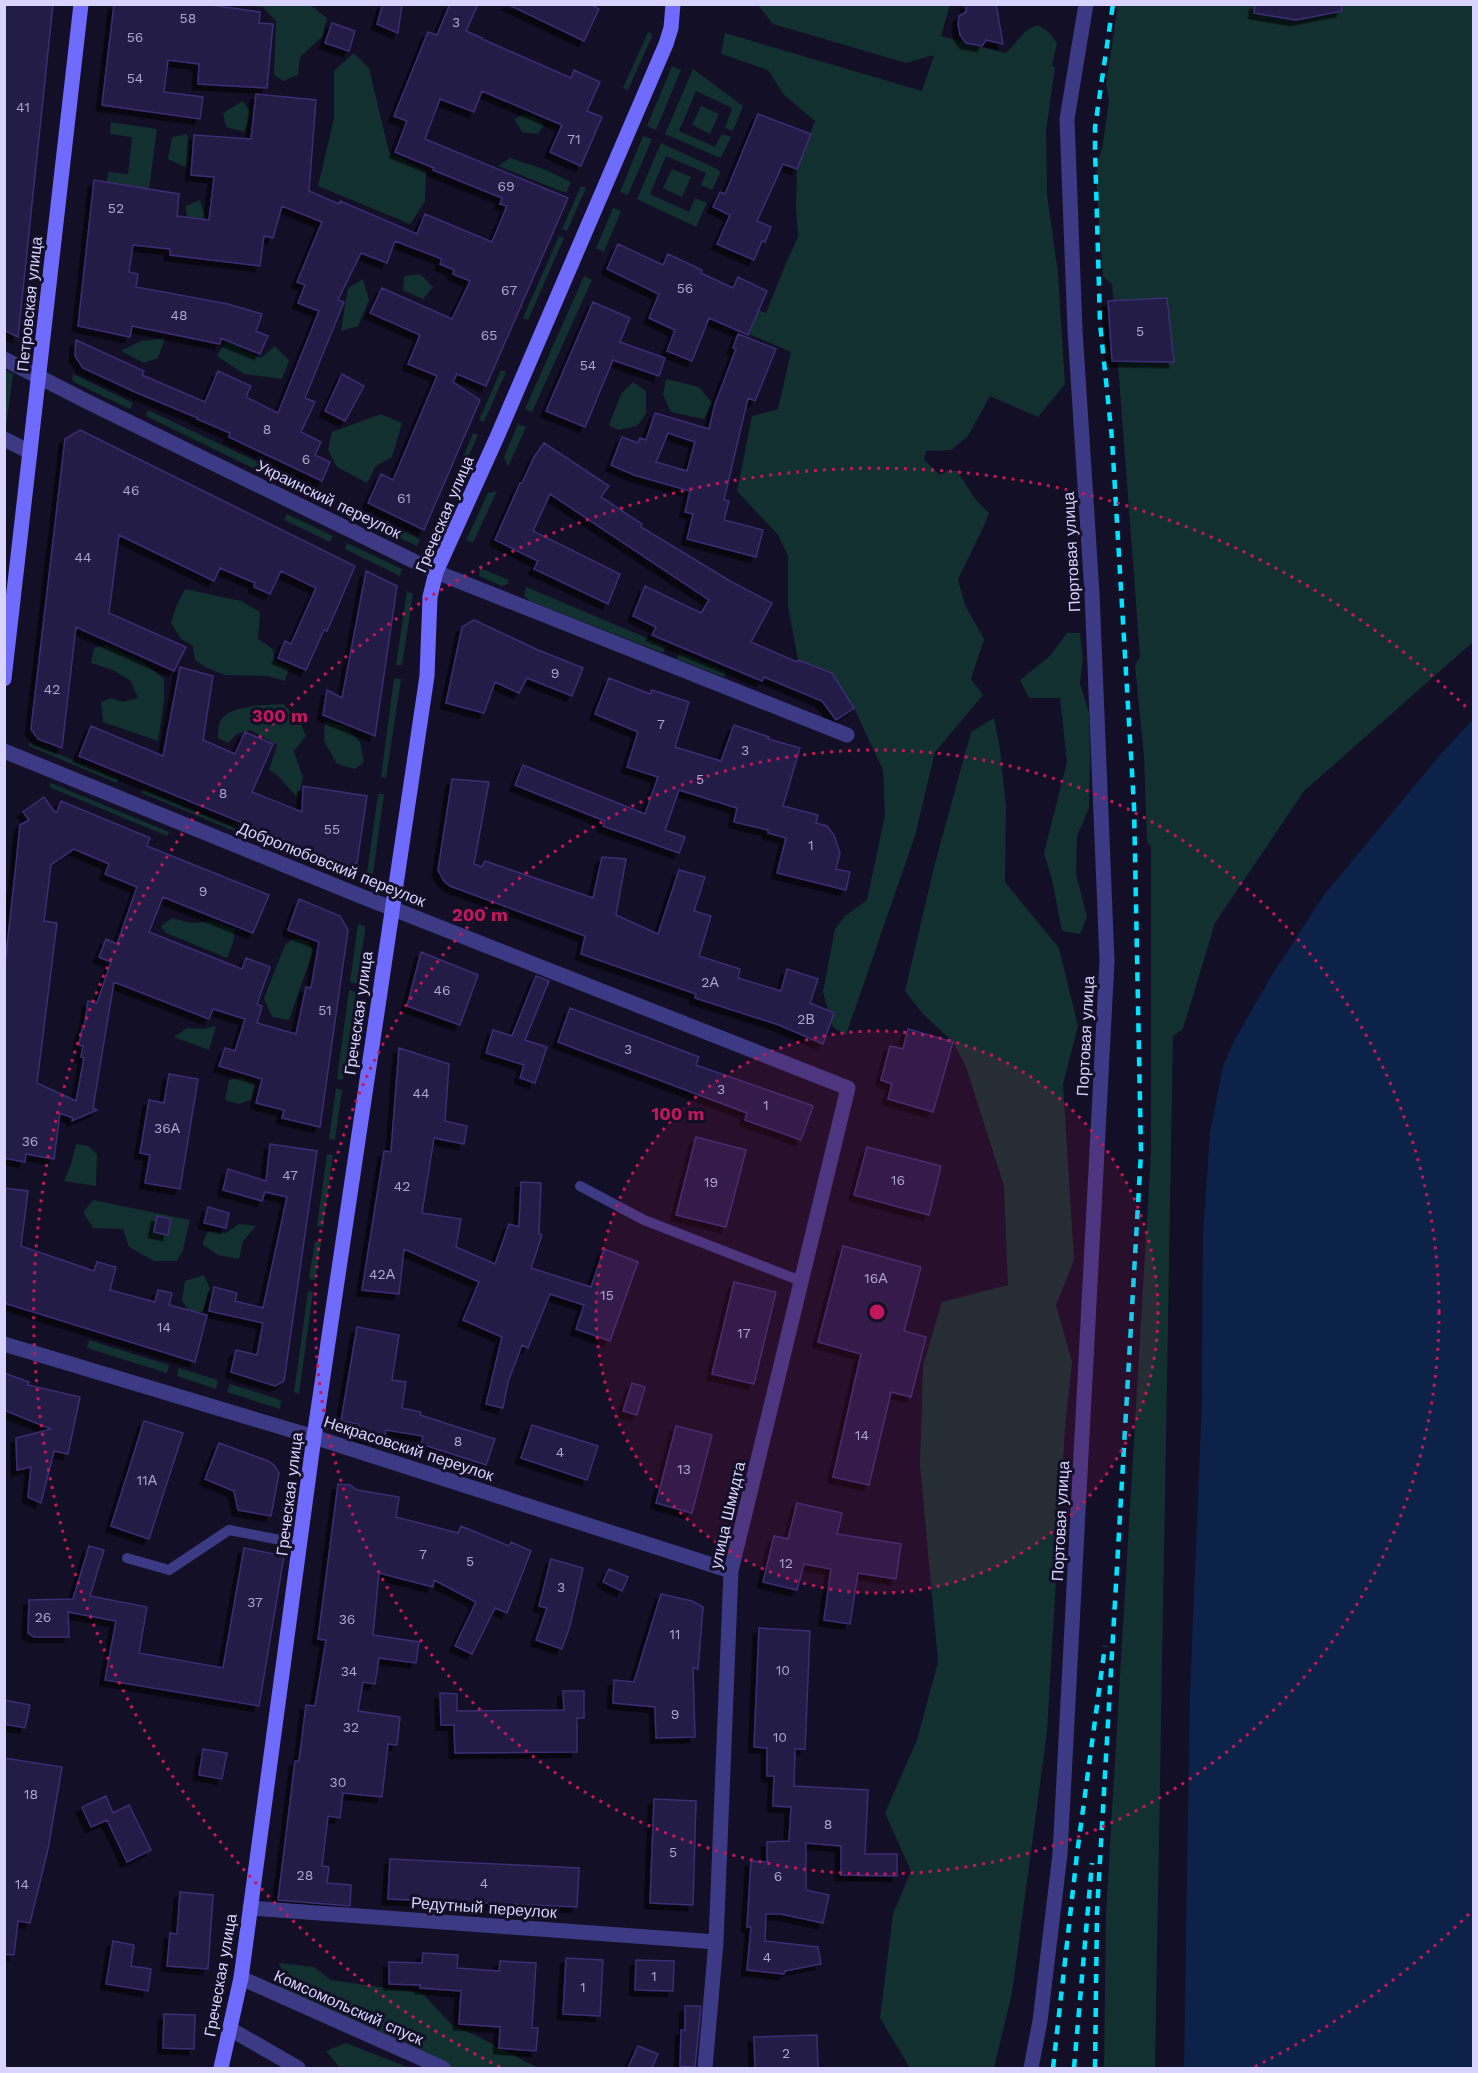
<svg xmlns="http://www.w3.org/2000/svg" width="1478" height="2073" viewBox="0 0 1478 2073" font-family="'Work Sans',sans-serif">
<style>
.green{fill:#12302f}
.water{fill:#0c2248}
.building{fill:#241b47;stroke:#3b2d73;stroke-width:1.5;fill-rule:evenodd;filter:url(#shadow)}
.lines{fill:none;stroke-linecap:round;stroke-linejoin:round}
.service{stroke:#3d3a85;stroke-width:10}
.minor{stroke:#3d3a85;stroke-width:15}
.tertiary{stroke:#3d3a85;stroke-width:15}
.secondary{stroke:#6f6bff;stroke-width:15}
.rail{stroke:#00e5ff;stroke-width:4.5;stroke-dasharray:9 8;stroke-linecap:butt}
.ring{fill:none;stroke:#c2185b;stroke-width:3;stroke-dasharray:3 6}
.labels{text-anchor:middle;stroke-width:6;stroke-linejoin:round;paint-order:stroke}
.number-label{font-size:14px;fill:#aca6d1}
.street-label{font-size:16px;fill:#d9d4ff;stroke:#130f26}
.centre{fill:#c2185b;stroke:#130f26;stroke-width:3}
.ring-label{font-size:18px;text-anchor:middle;font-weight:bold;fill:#c2185b;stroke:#130f26;stroke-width:6;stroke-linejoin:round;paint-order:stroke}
</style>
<defs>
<filter id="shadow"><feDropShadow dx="-5.5" dy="5.5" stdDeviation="0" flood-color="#0009"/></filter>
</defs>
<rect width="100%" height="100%" fill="#130f26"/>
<path class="green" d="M757,4L950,5L941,36L1005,53C1019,42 1020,31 1038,25L1049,32L1057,43L1052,66L1055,67L1046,131L1047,194L1058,273L1065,384L1038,417L990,396L968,436L951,450L926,451L924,460L940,475L947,471H957L976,500L989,513L984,526L958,579L965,605L984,639L971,679L983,695L935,752L915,836L846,1035L833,1027L823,992L835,929L845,916L867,900L885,815L883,770L854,708L840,686L798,660L788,606V556L778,535L737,491L752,416L778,409L791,352L749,334L759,310L766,313L784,268L798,237L796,206L797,169L815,121L784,95L768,70L721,54L725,33L922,91L934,55L906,63L773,24Z
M241,5H310L327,18L322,37L300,57L298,75L283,81L274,75L276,21L263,7Z
M1118,5H1473V642L1304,791L1215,923L1183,1029L1173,1036L1155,2068H1104L1106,1913L1151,1152V846L1147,842L1144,756L1135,665L1140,657L1112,284L1103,277L1096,178L1098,161L1102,149L1109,101L1106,84Z
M648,32L652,34V36L628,90L623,88Z
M354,53L369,68L389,152L426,171L425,202L410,224L318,186L334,118V71Z
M672,66L681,70L656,130L647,126Z
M693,69L743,106L733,131L725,128L732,108L696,91L679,131L715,147L722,134L731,137L721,157H718L665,134Z
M243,101L251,113L244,132L226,127L223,113Z
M701,106L719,114L710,134L692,125Z
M523,115L534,117L544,125L538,134L522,132L514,119Z
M111,122L157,129L149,189L107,182L108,172L128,174L132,137L110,134Z
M187,134L190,147L187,168L168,159L172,137Z
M643,136L652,139L628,195L620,192Z
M661,143L719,170L720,173L712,190L701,185L706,173L666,156L650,194L689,212L695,198L707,203L696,227L637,199Z
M510,158L546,170L571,182L566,193L498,166Z
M672,169L691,177L682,197L663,188Z
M581,186L586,188L567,231L562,229Z
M200,200L206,221L188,232L186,206Z
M613,208L621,211L604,252L596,248Z
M559,236L564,238L528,320L523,318Z
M420,274L433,287L423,299L403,290L404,276Z
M584,276L592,280L532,412L525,409Z
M363,279L369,300L358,326L341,331L348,288Z
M231,332H244L241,350L261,358L275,346L289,361L282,379L244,374L217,356Z
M165,338L158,358L144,363L121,351L141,341Z
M5,370L13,374L6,427H4Z
M501,370L506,372L484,422L479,420Z
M73,374L133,403L130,409L76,383L72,380Z
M666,379L699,387L712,403L704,419L671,412L663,395Z
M633,382L646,391V414L637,426L618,430L609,425L621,394Z
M148,410L268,467L265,474L146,416Z
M381,414L402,423L392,457L376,466L367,483L337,467L328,450L332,432Z
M518,424L526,427L508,467L504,457Z
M473,433L478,435L456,486L452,484Z
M497,491L473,543L466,540L488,493Z
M345,503L420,539L417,546L341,511Z
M287,514L333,536L330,542L284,520Z
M347,543L402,569L400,576L345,549Z
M480,568L509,580L508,584L502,586L479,576Z
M526,587L666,646L663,653L530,601L524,596Z
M185,589L241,601L260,612L258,639L273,649L274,661L289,668L285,681L268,676L225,675L207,668L195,660L193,646L181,639L171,623L176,607Z
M407,591L413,594L402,665H396Z
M1067,633H1080L1083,659L1080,683L1089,713L1090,756L1089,808L1077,836L1076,874L1087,917L1080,934L1062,931L1052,880L1044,853L1067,762L1060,698H1029L1020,680L1050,656Z
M105,645L144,663L164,679V701L158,741L103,722L101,702L111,698L123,702L138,698L131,681L113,670L91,663L94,648Z
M680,652L727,672L724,677L677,659Z
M394,678L401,679L386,778L381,777Z
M283,704L299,720L306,736L294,751L303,778L298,798L276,774L269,770L277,745L250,730L237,734L228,743L218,738C218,732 218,724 221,720C230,705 267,705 283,704Z
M994,718L1000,749L1006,807L1005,882L1059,948L1078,1026L1063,1084L1074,1260L1056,1305L1072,1362L1065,1428L1047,1732L1012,1993L994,2068H910L880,2018L893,1914L911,1871L885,1813L917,1740L938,1662L920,1464L923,1366L942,1302L1008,1285L1004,1186L965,1064L953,1042L923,1014L905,991L934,867L971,732Z
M325,722L344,726L360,742L364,762L355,769L337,764L324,741Z
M29,742L119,779L117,783L29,746Z
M51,783L169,832L167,836L49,787Z
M143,789L356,877L353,880L142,793Z
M378,794H384L373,874L367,873Z
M172,918L192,923L212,921L235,929L233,943L227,958L166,933L161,926Z
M358,924L365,926V931L357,984L350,982Z
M294,938L309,942L313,951L289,1020L272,1017L264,998L285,945Z
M349,990L356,992L343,1080L337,1079Z
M216,1026L209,1050L174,1037L187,1028L202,1029Z
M241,1077L255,1084L251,1100L238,1104L225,1100L229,1080Z
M336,1088L342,1090L335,1140L329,1139Z
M76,1144L88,1146L97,1154L96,1186L64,1181L71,1164Z
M327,1154L333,1155L323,1227L317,1226Z
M93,1200L190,1220L183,1250L177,1261H154L129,1247L123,1229L93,1228L83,1212Z
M239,1224L256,1226L243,1241L239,1259L218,1255L202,1244L208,1231L226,1233Z
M315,1241L321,1242L315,1280L309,1279Z
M204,1275L210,1289L202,1312L190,1313L182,1301L185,1281Z
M308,1291L313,1292L299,1394L294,1392Z
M89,1340L169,1365L167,1373L87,1348Z
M179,1368L218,1380L216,1389L177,1376Z
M230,1384L281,1400L280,1409L227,1392Z
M279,1963L314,1967L331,1980L422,1993L452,2025L477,2036L538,2068H443L270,1992L286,1981Z
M346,2043L410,2068H340L326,2051Z"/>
<path class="water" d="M1473,719V2068H1184L1190,1693L1202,1401L1203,1234L1210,1133L1223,1066L1234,1041L1272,975L1324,895L1441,754Z"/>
<path class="building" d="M4,4H53L18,337L4,330Z
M114,4H203L260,12L259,23L273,24L267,88L198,84L199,64L168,60L164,92L203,97L200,119L102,105Z
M383,4H402L398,33L377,24Z
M450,4H478L466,31L482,38V39L571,78L574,70L600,82L587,111L602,117L581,166L550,152L562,125L482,91L474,112L440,99L425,139L568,198L486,386L457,374L453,382L480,400L424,530L368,503L381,474L393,480L437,376L408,364L420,335L370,313L382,288L452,319L470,281L453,274L454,270L440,264L442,259L395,241L387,263L361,253L338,300L344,302L305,398L315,402L301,432L321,442L315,455L330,462L322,481L229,437L230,433L197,419L198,418L135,392L83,368L75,356L76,340L144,371L142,375L205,402L218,371L251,386L246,397L278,413L319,311L298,303L305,285L297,282L322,222L282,206L273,238L264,236L260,266L170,255V249L133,245L129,272L138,274L136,287L228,304L262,314L256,331L268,336L260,354L221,338L220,344L132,326L130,337L78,326L94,180L179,194L177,216L209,220L214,177L191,175L194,135L251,139L256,94L316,100L309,191L339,204L340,201L417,234L425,214L492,242L507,206L500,204L502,198L433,170L434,168L395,152L407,121L394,116L428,32L437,35Z
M507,4H590L599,9L584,41Z
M966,4H996L1003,44L986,40L982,46L966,43L960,35L958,24L959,16L966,12Z
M1255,4H1341L1342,11L1296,20L1254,13Z
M332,23L355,31L349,51L325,43Z
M758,114L811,134L797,169L783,164L757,221L771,227L765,242L762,241L754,260L717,244L730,215L713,207L720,192L725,194Z
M618,244L663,265L668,254L702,270L701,273L733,288L738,277L767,291L748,335L709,318L692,361L667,351L675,330L649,318L659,294L607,269Z
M1167,298L1174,362L1112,361L1108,301Z
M593,302L630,318L620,342L665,358L659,376L613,360L585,427L546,411Z
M738,334L776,349L755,401L748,398L724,500L729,501L724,520L763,530L756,557L687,539L693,514L685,512L690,491L634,475L611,465L622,437L638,443L640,438L646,440L655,413L709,429L715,404L736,349L733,348ZM668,433L695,442L687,471L656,462Z
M342,374L364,386L345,421L325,411Z
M80,430L355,566L327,631L324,630L306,670L278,658L285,641L291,644L316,588L281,571L270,594L254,587L255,583L220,568L214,581L119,535L109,613L186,647L174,671L76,627L62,748L38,739L31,729L65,439Z
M544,443L609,486L601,497L642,524L641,527L730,581L772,603L751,642L797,662L798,660L832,673L854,708L836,720L822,701L764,677L762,681L652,635L656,627L633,616L645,586L701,613L709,600L550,494L533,531L620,574L608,604L534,569L538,561L495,540L520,483H522L534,457Z
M366,571L397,586L375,736L323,715L327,690L342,698Z
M474,620L538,650L583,668L572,696L527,678L519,693L495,682L484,713L446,703L462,627Z
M180,667L213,676L203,740L235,754L245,732L273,744L252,792L302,812L303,786L367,796L357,863L348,866L79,756L91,726L163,756Z
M609,678L650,694L652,690L689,702L675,747L721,761L734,725L769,737L768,739L800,748L783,806L818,815L816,823L827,826L834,835L840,853L836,869L850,872L846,890L777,873L786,838L768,833V830L734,822L737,808L679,790L665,830L685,837L679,853L603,826L605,821L515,785L523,765L645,814L658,777L627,767L638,732L595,714Z
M452,779L489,782L474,864L482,867L485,861L593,898L602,857L626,859L616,915L658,934L679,870L705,877L694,911L711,916L699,956L740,969L738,978L781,991L787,969L818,979L810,1003L834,1013L823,1044L779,1025L695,998L696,994L581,954L585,936L450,886L444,881L438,870Z
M44,797L54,811L57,812L61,801L150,838L147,846L269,895L253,933L163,897L149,932L242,969L246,958L270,967L257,1004L262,1006L257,1023L296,1034L306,987L311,988L319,942L288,930L299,899L340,916L348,930L320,1127L282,1118L284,1110L256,1103L262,1079L219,1066L225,1048L235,1051L245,1019L213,1009L209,1019L114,982L93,1108L97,1110L72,1121L73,1118L60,1113L54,1159L26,1154L25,1162L4,1158V974L17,855L20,825L29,820L23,812ZM74,849L109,864L105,874L137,887L117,944L106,939L99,957L111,962L97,1003L88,1001L84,1029H82L79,1045L83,1046L81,1057L84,1058L76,1101L37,1083L57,923L44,921L51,865Z
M421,952L478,975L460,1025L407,1006Z
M536,976L549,981L525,1040L547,1047L535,1083L520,1078L524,1065L486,1053L493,1030L512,1036Z
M570,1008L699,1057L696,1065L813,1106L801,1140L745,1120L747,1113L558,1042Z
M908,1029L953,1042L933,1112L888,1099L892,1084L881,1080L890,1046L903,1049Z
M399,1048L449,1064L445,1121L467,1126L464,1144L434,1138L422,1213L461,1219L456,1247L495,1264L509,1224L519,1227L521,1182L541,1183L539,1234L542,1235L531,1268L591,1287L604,1249L638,1262L610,1341L576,1329L584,1305L550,1294L528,1348L522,1345L508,1382L503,1408L486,1404L502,1337L463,1320L479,1282L404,1249L399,1294L362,1290L384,1151L391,1152Z
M169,1074L198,1079L180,1189L145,1183L150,1155L140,1153L149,1100L164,1103Z
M696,1137L746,1150L726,1227L676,1215Z
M270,1144L317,1151L284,1381L275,1386L231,1372L236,1350L257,1355L263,1323L209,1311L214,1287L237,1293L235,1301L263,1308L287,1197L265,1192L262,1201L223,1190L228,1169L266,1181Z
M867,1147L941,1166L929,1215L854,1195Z
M4,1188L28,1191L21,1246L94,1271L97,1262L116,1267L110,1290L155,1302L158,1290L172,1293L169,1305L207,1315L195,1362L4,1303Z
M208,1207L229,1213L226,1228L204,1223Z
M157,1216L171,1219L168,1235L154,1232Z
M843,1246L921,1267L904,1331L926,1337L911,1397L891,1392L869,1485L833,1477L861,1354L818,1342Z
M734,1282L776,1292L754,1384L712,1374Z
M357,1327L399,1335L392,1380L406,1382L402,1408L421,1412L420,1415L495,1439L486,1465L421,1444L423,1436L386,1430L384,1440L357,1436L359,1424L341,1421Z
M4,1373L29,1382L28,1385L80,1397L68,1454L54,1451L41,1503L28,1497L31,1467L17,1470L16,1438L51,1429L4,1410Z
M632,1383L645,1387L637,1415L623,1411Z
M144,1421L183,1433L149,1539L111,1526Z
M532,1425L598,1446L587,1480L521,1458Z
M676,1426L712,1435L692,1513L656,1503Z
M219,1443L268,1461L274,1465L279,1473L271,1516L238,1510L234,1491L205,1479Z
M338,1484L350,1485L357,1490L399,1497L396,1517L458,1533L461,1526L509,1546L511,1542L531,1551L507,1613L495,1608L472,1654L455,1646L476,1602L434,1580L433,1587L379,1573L373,1635L419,1642L416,1663L379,1658L375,1684L363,1682L358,1711L400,1717L397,1745L388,1744L382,1797L343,1793L340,1818L328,1816L322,1866L329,1867L327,1883L351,1885L350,1906L278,1900L295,1761H299L306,1705L315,1706L326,1640L318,1639Z
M797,1503L842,1513L837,1534L901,1544L896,1579L858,1573L850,1624L824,1620L831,1569L804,1564L797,1590L763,1582L774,1536L788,1539Z
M89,1546L104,1550L90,1596L147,1607L139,1653L223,1668L244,1548L284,1556L259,1706L105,1680L116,1621L68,1612L69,1637H34L28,1633L29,1600L73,1599Z
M551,1559L583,1568L570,1626L562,1649L536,1640L547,1608L539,1606Z
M609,1569L628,1577L622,1591L603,1582Z
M661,1594L692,1601L703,1607L698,1669L693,1668L695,1737L656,1738L655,1707L613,1703L614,1680L634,1682Z
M759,1628L810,1631L805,1749H795L794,1786L868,1790L865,1854H897V1876L841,1875V1846L806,1843V1890L829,1895L823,1923L781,1914H766L765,1941L818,1947L821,1964L785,1971L784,1974L747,1970L751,1927H747L751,1861L767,1862V1842L789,1841L791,1807L773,1806L774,1776H767V1748L754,1747Z
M563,1691H584V1718H577V1752L455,1753L454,1725H441L440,1693L457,1694V1711L564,1710Z
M4,1700L30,1705L25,1728L4,1724Z
M203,1749L227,1753L222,1779L199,1775Z
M4,1758L62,1767L48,1849L30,1923L18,1921L14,1955L4,1954Z
M106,1796L113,1813L129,1805L151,1850L127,1862L107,1820L91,1827L82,1807Z
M654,1799L696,1801L693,1905L650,1903Z
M390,1859L579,1868L577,1907L388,1899Z
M180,1892L213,1895L208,1969L167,1966L170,1933L177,1934Z
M113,1941L134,1945L131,1966L151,1969L148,1991L106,1984Z
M423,1953L458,1955L457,1968L499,1971L500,1961L536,1963L532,2028H538L536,2051L499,2048L500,2027L459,2024L461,1991L420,1988L421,1985L389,1984V1962L422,1963Z
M566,1958L603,1960L600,2016L563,2014Z
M636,1960L674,1961L673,1991L635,1990Z
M685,2006H701L695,2067L680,2066L681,2030H685Z
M164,2014L195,2015L194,2049L163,2048Z
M817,2035L818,2068H755L754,2037Z
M638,2046L658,2054L652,2068H628Z"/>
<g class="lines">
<path class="service" d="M580,1186L644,1220L801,1281
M127,1558L169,1570L229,1530L301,1544"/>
<path class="minor" d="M4,359L86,401L436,572L847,735
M4,439L30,452
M4,751L363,897L848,1088L731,1571L716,1942L705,2068
M4,1344L314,1437L731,1571
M250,1908L716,1942
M230,2029L298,2068"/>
<path class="tertiary" d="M241,1978L443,2068
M1031,2068L1040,2021L1060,1854L1107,961L1092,593L1075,330L1067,119L1086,4"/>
<path class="secondary" d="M4,679L81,4
M221,2068L241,1978L314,1437L427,676L430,597L436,572L497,437L666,44L671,28L673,4"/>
<path class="rail" d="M1053,2068L1077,1854L1105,1646
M1074,2068L1092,1863
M1095,2068L1097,1912L1141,1153L1134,806L1112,439L1100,323L1095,150V127L1113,4"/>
</g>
<circle cx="877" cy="1312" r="281" fill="#c2185b" fill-opacity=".12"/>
<g class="ring">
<circle cx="877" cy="1312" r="281"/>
<circle cx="877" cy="1312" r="562"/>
<path d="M1469 1914A844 844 0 0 1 1254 2067M500 2067A844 844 0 1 1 1469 710"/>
</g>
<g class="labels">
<g class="number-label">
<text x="188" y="23">58</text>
<text x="456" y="27">3</text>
<text x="135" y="42">56</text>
<text x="135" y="83">54</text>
<text x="23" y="112">41</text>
<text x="574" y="144">71</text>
<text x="506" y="191">69</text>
<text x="116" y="213">52</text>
<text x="685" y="293">56</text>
<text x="509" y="295">67</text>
<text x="179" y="320">48</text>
<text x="1140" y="336">5</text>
<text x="489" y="340">65</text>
<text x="588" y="370">54</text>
<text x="267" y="434">8</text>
<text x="306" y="464">6</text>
<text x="131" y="495">46</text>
<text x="404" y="503">61</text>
<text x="83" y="562">44</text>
<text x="555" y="678">9</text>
<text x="52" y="694">42</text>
<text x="661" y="729">7</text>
<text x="745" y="755">3</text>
<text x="700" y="784">5</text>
<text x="223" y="798">8</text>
<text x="332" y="834">55</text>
<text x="811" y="850">1</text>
<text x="203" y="896">9</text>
<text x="710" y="987">2А</text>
<text x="442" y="995">46</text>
<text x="325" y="1015">51</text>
<text x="806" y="1024">2В</text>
<text x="628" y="1054">3</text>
<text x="721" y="1094">3</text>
<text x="421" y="1098">44</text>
<text x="766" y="1110">1</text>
<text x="167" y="1133">36А</text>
<text x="30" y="1146">36</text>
<text x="290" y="1180">47</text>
<text x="898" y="1185">16</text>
<text x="711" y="1187">19</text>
<text x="402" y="1191">42</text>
<text x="382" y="1279">42А</text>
<text x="876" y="1283">16А</text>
<text x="607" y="1300">15</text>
<text x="164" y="1332">14</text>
<text x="744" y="1338">17</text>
<text x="862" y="1440">14</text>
<text x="458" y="1446">8</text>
<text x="560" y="1457">4</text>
<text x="684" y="1474">13</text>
<text x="147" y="1485">11А</text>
<text x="423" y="1559">7</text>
<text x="470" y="1566">5</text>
<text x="786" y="1568">12</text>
<text x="561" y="1592">3</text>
<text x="255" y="1607">37</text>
<text x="43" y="1622">26</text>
<text x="347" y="1624">36</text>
<text x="675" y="1639">11</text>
<text x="783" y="1675">10</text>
<text x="349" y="1676">34</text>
<text x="675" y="1719">9</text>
<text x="351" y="1732">32</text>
<text x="780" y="1742">10</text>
<text x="338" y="1787">30</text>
<text x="31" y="1799">18</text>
<text x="828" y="1829">8</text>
<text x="673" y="1857">5</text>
<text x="305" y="1880">28</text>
<text x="778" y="1881">6</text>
<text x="484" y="1888">4</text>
<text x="22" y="1889">14</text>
<text x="767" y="1962">4</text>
<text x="654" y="1981">1</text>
<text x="583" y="1992">1</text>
<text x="786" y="2058">2</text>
</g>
<g class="street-label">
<text transform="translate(29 304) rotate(-84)" y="6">Петровская улица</text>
<text transform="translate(329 499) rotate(26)" y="6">Украинский переулок</text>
<text transform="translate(444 514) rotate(-67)" y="6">Греческая улица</text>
<text transform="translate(1071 552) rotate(-93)" y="6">Портовая улица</text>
<text transform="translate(332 864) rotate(22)" y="6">Добролюбовский переулок</text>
<text transform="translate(358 1013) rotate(-82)" y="6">Греческая улица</text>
<text transform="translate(1085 1036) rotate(-87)" y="6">Портовая улица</text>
<text transform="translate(409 1448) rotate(18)" y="6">Некрасовский переулок</text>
<text transform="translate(289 1494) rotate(-83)" y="6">Греческая улица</text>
<text transform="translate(727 1515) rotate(-77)" y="6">улица Шмидта</text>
<text transform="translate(1060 1521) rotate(-87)" y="6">Портовая улица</text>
<text transform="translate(484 1907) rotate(4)" y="6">Редутный переулок</text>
<text transform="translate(220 1975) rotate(-80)" y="6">Греческая улица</text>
<text transform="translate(349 2007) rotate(24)" y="6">Комсомольский спуск</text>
</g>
</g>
<circle cx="877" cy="1312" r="9" class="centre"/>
<g class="ring-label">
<text x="280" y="722">300 m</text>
<text x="480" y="921">200 m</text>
<text x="678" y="1120">100 m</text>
</g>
<rect width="1478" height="2073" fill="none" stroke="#d9d4ff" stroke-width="12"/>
</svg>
